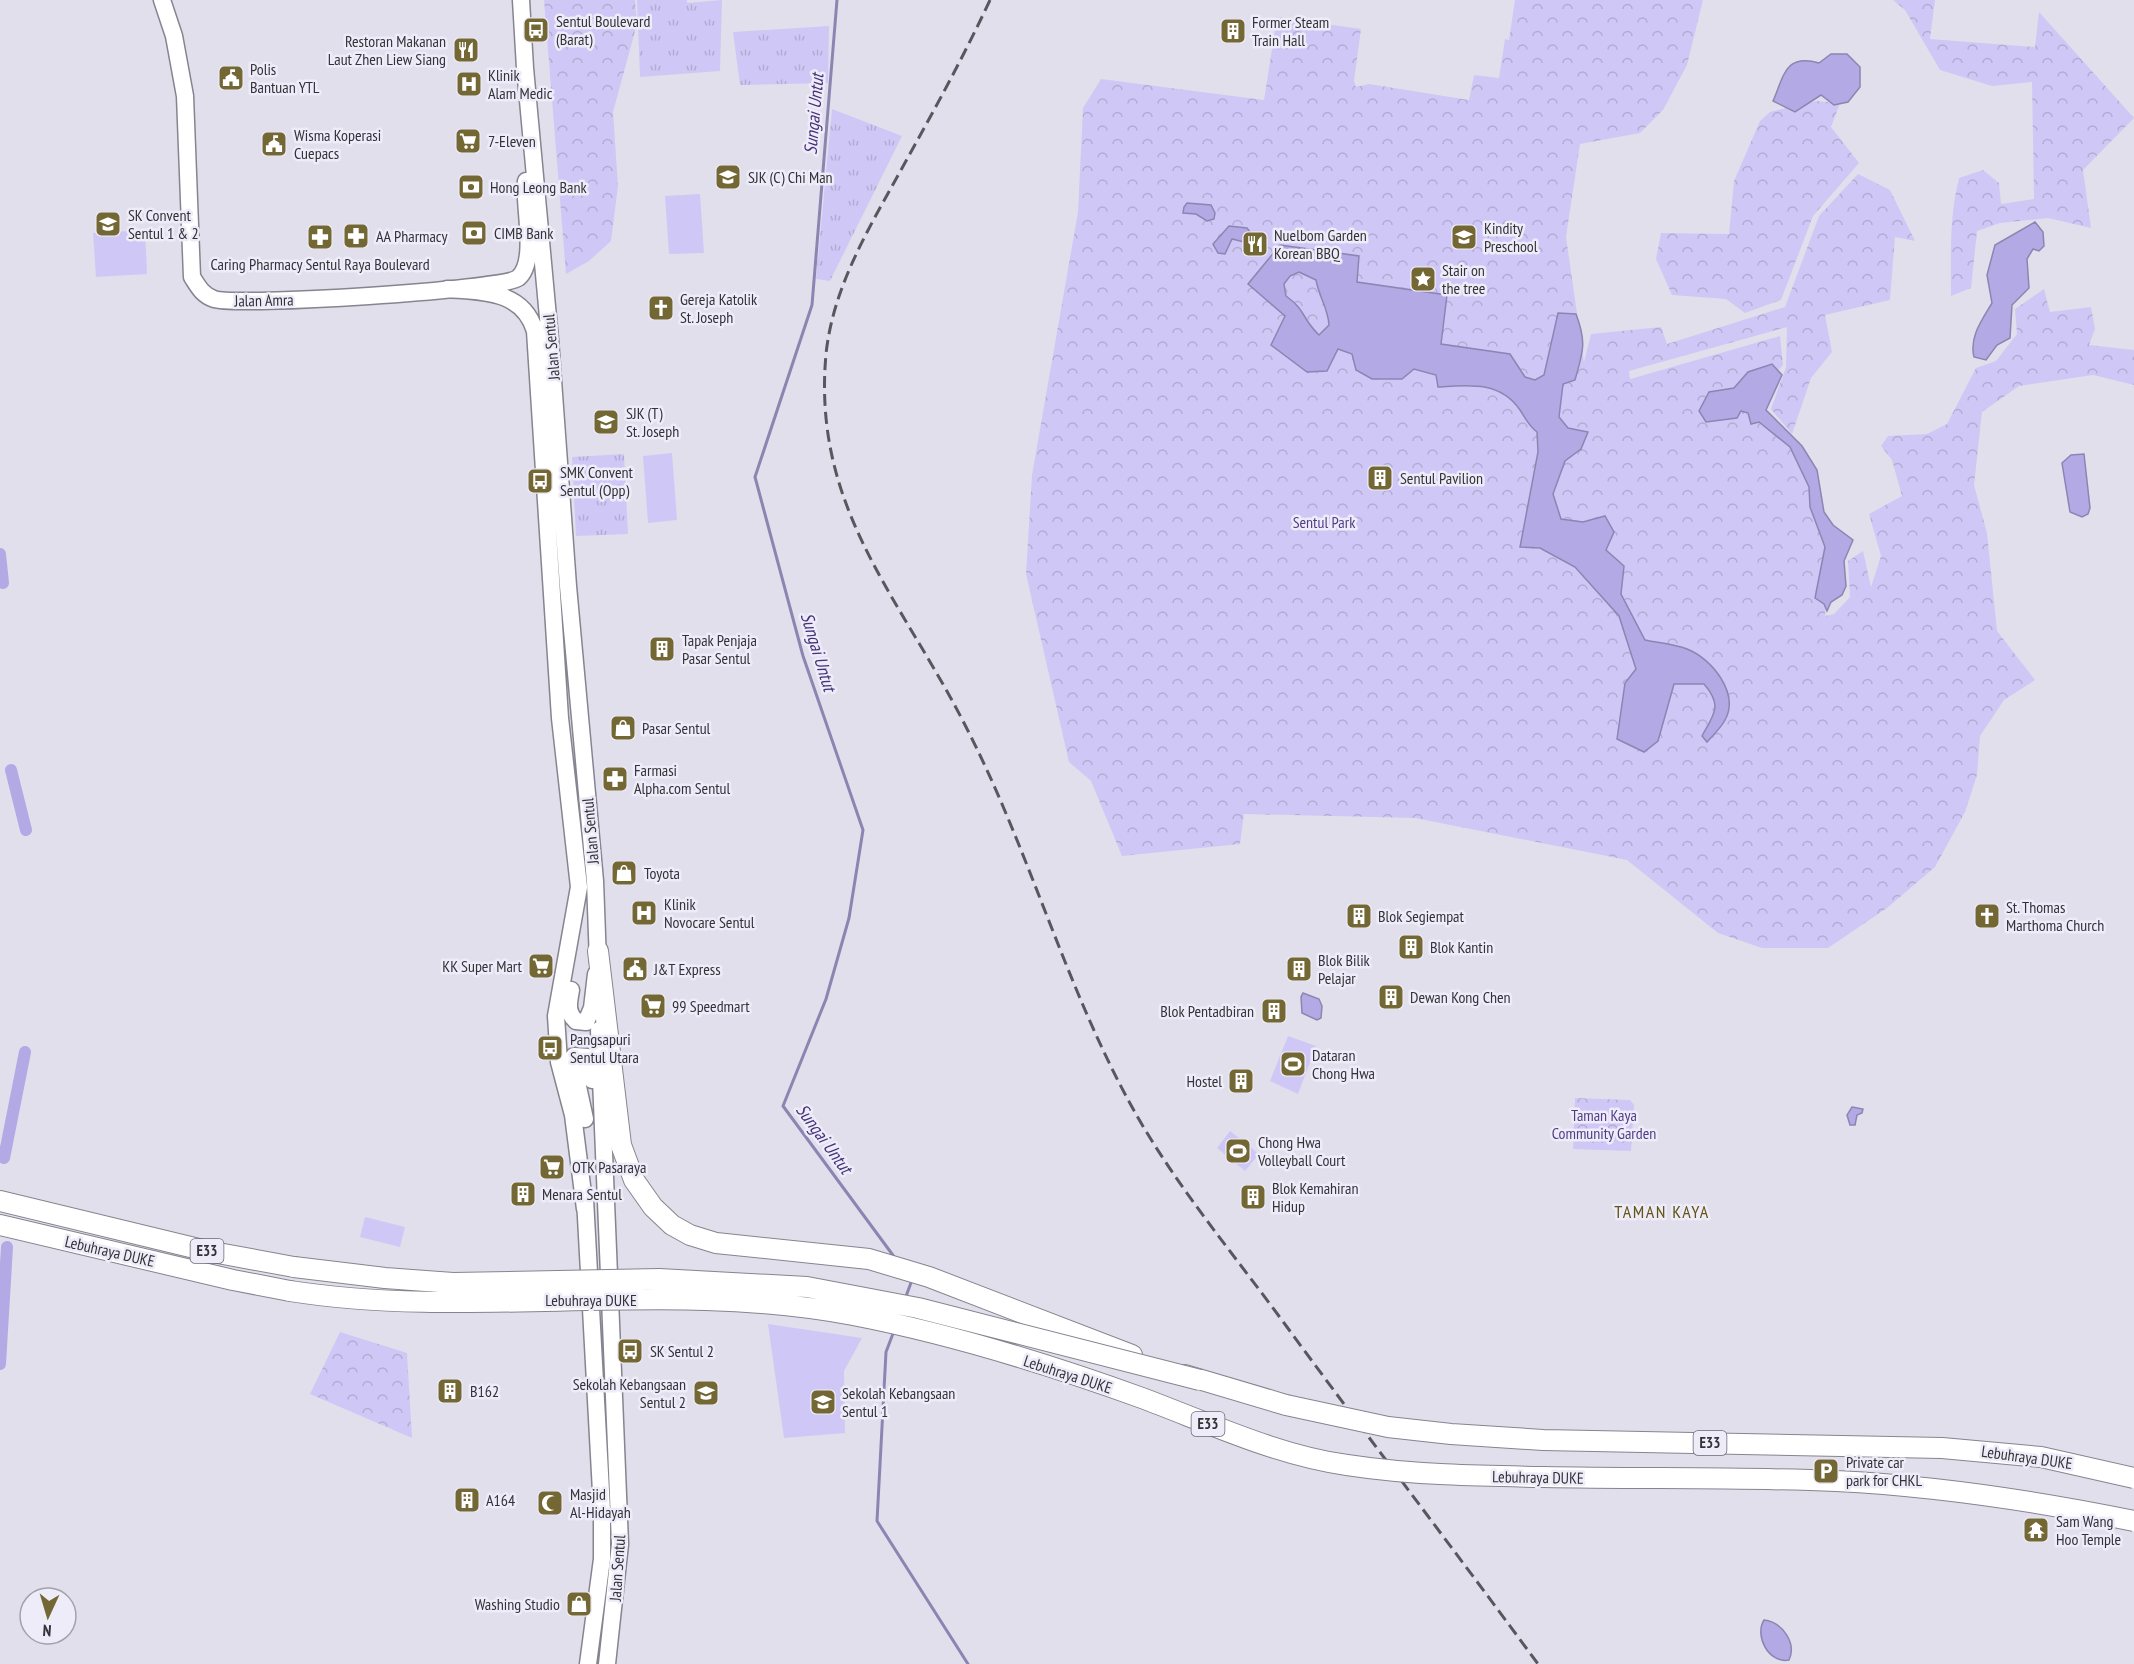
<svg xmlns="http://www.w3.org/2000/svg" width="2134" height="1664" viewBox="0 0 2134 1664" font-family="'PT Sans Narrow',sans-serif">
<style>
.grass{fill:url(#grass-tufts)}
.forest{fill:url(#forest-crowns)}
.garden{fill:#cfc8f6}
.water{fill:#b3a9e5;stroke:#8d85b1;stroke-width:1.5;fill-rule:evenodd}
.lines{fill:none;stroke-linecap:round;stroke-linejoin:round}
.stream{stroke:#8d85b1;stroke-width:3}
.canal{stroke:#b3a9e5;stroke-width:12}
.primary-casing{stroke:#86848f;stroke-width:19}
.motorway-casing{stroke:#86848f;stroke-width:22}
.primary{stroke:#fff;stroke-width:16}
.motorway{stroke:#fff;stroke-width:20}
.rail{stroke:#58575e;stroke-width:3;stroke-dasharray:12 6;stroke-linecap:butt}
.motorway-bridge-casing{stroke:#86848f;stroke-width:22;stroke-linecap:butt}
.motorway-bridge{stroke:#fff;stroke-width:20}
.labels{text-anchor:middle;stroke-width:5;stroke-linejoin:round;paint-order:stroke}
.shield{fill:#eeecf9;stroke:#6b6a71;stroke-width:1.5}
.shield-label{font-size:15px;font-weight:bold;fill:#333237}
.poi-label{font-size:16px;fill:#333237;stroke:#eeecf9;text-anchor:start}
.street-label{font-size:16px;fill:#333237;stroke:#eeecf9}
.park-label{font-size:16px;fill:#4f3d85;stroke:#eeecf9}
.water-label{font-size:18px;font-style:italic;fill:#443178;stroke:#eeecf9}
.neighbourhood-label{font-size:18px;letter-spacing:1.5px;fill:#625317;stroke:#eeecf9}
</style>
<defs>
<pattern id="grass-tufts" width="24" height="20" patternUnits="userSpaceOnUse" patternTransform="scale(1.5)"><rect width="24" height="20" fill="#cfc8f6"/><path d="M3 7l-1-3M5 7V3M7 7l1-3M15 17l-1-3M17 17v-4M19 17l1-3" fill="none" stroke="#b2acd4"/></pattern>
<pattern id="forest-crowns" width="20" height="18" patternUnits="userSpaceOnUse" patternTransform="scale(1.5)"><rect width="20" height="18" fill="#cfc8f6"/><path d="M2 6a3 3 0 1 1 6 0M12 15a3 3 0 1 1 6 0" fill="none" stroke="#b2acd4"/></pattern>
</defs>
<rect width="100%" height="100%" fill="#e1dfeb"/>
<path class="grass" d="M637,0H687V3L722,0L720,71L640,77Z
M829,26L828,83L740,85L733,32Z
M832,109L902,136L830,281L816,279Z
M624,454L628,534L576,536L572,457Z"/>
<path class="forest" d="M544,0H635L637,24L613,112L618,186L611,241L589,261L566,274Z
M1515,0H1703L1687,65L1663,110L1640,133L1580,144L1566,237L1584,362L1591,334L1661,327L1667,344L1785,307L1819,216L1858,174L1890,190L1915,241L1895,237L1890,300L1825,315L1832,352L1811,378L1792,434L1771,409L1786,367L1787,327L1629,371L1630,379L1780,336L1783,365L1749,405L1798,453L1831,545L1825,616L1834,614L1850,597L1848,561L1863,551L1871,587L1881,556L1869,514L1902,496L1892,460L1881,446L1888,436L1927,434L1947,424L1976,368L1996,361L2017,334L2015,309L2044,289L2050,312L2091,307L2095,329L2089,345L2134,350V385L2093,375L2019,386L1982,412L1974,485L1987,533L1997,631L2035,680L2004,700L1980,736L1977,775L1965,812L1935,867L1887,908L1828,948H1762L1718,933L1627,860L1415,818L1244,814L1240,844L1122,856L1091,781L1069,762L1026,574L1032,475L1078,212L1083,108L1101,79L1264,100L1277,17L1361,29L1354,81L1356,87L1369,84L1469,100L1474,75L1499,78L1505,39L1509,40Z
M1893,0H1935L1930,39L2035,47L2039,12L2134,118L2083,170L2091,228L2048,218L2000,223L1977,231L1971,288L1951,296C1951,255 1949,218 1959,178L1983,170L1999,183L2001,204L2034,199L2032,82L1992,86L1940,70L1905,10Z
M1816,101L1840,103L1831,127L1859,163L1813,216L1781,300L1745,313L1726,299L1672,295L1656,259L1661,233L1729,234L1734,181L1760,121L1770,112Z
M1575,1098L1630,1100L1634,1105L1631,1151L1573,1149Z
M340,1332L407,1353L412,1438L310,1394Z"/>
<path class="garden" d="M700,194L704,253L669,254L665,196Z
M145,230L147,274L96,277L93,233Z
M672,453L677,520L648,523L643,456Z
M1288,1036L1316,1046L1298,1094L1270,1081Z
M1230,1131L1259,1154L1245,1171L1217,1148Z
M365,1217L405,1227L400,1247L360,1237Z
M768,1324L862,1338L844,1371L845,1433L784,1438Z"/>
<path class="water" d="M1831,54H1847L1860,67V87L1848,102L1834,105L1821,95L1795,112L1773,101C1784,76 1785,53 1819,63Z
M1187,203L1211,205L1215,213L1214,219L1207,221L1196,214L1183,213L1184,207Z
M2035,222L2043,232L2044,246L2039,251L2033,249L2027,259L2029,288L2012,305L2010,338L1997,345L1986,360L1974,357C1969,337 1982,320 1992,303L1987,275L1995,245Z
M1229,226L1247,228L1253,236L1248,243L1232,239L1225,254L1218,253L1213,244Z
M1280,245L1359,256L1357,282L1447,295L1441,344L1510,354L1525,377L1535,380L1544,375L1558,313L1576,314C1587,343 1583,351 1575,380L1563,384L1559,417L1568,428L1588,432L1581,449L1565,461L1553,494L1561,519L1583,522L1605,516L1614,532L1606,550L1624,566L1621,594L1645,640C1659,643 1674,644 1687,649C1711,658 1740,693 1725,720C1721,728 1713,735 1707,742L1702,736C1714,714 1723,706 1704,684H1674L1658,741L1644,752L1617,739L1625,683L1636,669L1619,616L1575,567L1540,548L1520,547L1538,452L1537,432C1528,425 1526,419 1520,410C1500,381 1469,385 1438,387L1436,375L1414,369L1402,379H1372L1356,370L1352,354L1338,349L1327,371L1307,372L1271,345L1285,316L1248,284ZM1299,272L1316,280C1319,297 1328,308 1329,325L1319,335C1302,319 1306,310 1286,296L1284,284L1290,276Z
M1772,364L1782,375L1766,410L1802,446L1817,470L1824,512L1833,525L1853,540L1844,561L1846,586L1842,595L1831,602L1827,611L1824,604L1815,598L1825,547L1810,507L1809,487L1790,447L1759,422L1751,424L1748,413L1741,411L1737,418L1706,422L1699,411L1709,392L1734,388L1748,372Z
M2084,454L2090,508L2088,514L2082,517L2070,512L2062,463L2071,455Z
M1303,993L1319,999L1322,1006L1321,1018L1317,1020L1302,1013L1301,997Z
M1852,1107L1863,1109L1862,1113L1857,1115L1855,1125H1850L1847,1115Z
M1764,1620C1782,1622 1797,1643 1789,1660C1769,1664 1754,1636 1764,1620Z"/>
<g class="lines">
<path class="stream" d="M837,0L812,305L755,477L803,656L863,830L849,918L826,999L783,1106L895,1258
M905,1299L912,1280
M894,1331L886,1352L877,1521L968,1664"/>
<path class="canal" d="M0,554L3,583
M11,770L26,830
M4,1158L25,1052
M0,1364L7,1247"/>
<g class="primary-casing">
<path id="primary" d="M162,0L174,36L185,96L192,277C198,286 202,295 214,299C237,307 502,290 518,278C538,262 523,205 526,181
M521,0L525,68L550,339L568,586L595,881L598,962
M447,289C482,292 523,290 535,331L560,718L579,887L556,1016L559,1062L573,1115L585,1209
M571,990C569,1002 566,1012 576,1021L586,1022L592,1008L596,974
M599,1030L620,1544L607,1664
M585,1119L574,1068V1056L588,1057L592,1080
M585,1199L602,1510V1559L588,1664"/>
</g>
<g class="motorway-casing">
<path id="motorway" d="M598,951L621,1145L634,1180L653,1207L672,1225L690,1235L716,1243L869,1259L929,1277L1132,1355
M0,1201L207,1251L294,1267
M0,1225L233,1280L290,1291
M1185,1375L1286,1405"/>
</g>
<use href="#primary" class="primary"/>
<use href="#motorway" class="motorway"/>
<path class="rail" d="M990,0C963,58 932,114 901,170C869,228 833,287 826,354C812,507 899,596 964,723C1030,850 1066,991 1137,1116C1180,1191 1236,1257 1287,1327C1370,1440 1455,1551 1538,1664"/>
<g class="motorway-bridge-casing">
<path id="motorway-bridge" d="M294,1267L385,1278L453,1283L659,1279L807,1287L918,1308L1200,1380
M290,1291C476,1320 667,1279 853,1315C951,1334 1048,1364 1142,1398C1209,1423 1276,1455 1347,1465C1412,1475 1479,1476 1544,1477C1641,1479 1739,1477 1836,1481C1936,1486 2036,1501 2134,1521
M1286,1405L1388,1427L1451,1434L1543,1440L1942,1448L2041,1457L2134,1478"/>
</g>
<use href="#motorway-bridge" class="motorway-bridge"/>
</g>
<defs>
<g id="bus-square" transform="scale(1.35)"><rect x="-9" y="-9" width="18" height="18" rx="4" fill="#736734" stroke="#eeecf9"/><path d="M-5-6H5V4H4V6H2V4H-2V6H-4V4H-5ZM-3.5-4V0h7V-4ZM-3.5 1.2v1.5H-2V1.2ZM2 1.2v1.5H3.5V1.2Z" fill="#fff"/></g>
<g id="building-square" transform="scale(1.35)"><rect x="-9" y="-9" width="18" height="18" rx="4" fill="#736734" stroke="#eeecf9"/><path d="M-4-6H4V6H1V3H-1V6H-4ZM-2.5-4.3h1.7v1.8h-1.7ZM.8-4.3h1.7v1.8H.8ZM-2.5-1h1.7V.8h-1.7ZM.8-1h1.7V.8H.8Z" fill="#fff"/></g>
<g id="restaurant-square" transform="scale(1.35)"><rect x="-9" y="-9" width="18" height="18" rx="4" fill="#736734" stroke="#eeecf9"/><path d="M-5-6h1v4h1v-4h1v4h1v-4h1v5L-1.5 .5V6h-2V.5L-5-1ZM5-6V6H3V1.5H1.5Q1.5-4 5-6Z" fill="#fff"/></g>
<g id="civic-square" transform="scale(1.35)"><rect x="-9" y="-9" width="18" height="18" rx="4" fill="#736734" stroke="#eeecf9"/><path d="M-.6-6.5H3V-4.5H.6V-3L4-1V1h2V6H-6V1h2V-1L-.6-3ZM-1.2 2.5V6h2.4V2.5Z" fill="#fff"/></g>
<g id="hospital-square" transform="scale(1.35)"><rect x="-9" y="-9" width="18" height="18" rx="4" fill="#736734" stroke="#eeecf9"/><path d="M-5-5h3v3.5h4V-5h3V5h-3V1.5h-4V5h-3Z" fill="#fff"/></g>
<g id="supermarket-square" transform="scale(1.35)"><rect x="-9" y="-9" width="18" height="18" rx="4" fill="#736734" stroke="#eeecf9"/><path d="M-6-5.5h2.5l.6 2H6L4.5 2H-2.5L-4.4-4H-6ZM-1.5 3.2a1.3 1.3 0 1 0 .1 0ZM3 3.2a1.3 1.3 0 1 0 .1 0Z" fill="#fff"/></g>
<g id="school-square" transform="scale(1.35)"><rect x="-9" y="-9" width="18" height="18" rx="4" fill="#736734" stroke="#eeecf9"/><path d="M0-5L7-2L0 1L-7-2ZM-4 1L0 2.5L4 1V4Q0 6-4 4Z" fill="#fff"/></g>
<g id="bank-square" transform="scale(1.35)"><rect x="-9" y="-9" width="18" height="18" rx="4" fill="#736734" stroke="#eeecf9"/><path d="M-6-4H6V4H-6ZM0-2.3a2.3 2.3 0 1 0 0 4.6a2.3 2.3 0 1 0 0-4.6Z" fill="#fff"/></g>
<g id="pharmacy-square" transform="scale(1.35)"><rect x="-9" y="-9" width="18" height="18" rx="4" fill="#736734" stroke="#eeecf9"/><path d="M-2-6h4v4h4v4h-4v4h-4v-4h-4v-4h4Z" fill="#fff"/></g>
<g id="sight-square" transform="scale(1.35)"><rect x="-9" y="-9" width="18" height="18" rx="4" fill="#736734" stroke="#eeecf9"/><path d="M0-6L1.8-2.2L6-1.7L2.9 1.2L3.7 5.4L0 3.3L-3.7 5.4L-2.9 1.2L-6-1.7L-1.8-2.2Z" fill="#fff"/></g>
<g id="church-square" transform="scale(1.35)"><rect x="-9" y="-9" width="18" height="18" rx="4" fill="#736734" stroke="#eeecf9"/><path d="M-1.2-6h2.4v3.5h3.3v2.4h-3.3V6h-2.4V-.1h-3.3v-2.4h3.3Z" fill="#fff"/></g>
<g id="shop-square" transform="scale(1.35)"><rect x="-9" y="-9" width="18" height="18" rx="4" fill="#736734" stroke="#eeecf9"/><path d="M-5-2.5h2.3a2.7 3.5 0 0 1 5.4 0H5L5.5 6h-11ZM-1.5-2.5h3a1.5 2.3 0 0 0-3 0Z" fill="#fff"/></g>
<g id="stadium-square" transform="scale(1.35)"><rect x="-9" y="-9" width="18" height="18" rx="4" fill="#736734" stroke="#eeecf9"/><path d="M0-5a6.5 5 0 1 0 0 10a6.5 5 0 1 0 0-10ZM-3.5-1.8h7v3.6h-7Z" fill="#fff"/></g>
<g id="parking-square" transform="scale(1.35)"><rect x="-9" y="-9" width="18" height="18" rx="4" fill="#736734" stroke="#eeecf9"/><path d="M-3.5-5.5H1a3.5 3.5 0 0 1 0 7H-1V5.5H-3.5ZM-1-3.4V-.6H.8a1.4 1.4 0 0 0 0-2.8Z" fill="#fff"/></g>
<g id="mosque-square" transform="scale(1.35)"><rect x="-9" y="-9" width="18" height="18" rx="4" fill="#736734" stroke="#eeecf9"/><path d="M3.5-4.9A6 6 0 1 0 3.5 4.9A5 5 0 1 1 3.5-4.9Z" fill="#fff"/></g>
<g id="temple-square" transform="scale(1.35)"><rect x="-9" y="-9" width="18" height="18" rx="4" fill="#736734" stroke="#eeecf9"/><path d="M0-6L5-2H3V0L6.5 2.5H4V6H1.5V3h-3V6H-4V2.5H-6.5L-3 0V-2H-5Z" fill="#fff"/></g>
</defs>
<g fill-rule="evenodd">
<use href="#bus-square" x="536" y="30"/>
<use href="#building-square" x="1233" y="31"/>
<use href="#restaurant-square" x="466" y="50"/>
<use href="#civic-square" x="231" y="78"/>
<use href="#hospital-square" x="469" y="84"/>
<use href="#supermarket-square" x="468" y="141"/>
<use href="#civic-square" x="274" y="144"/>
<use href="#school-square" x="728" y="177"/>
<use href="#bank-square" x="471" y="187"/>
<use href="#school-square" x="108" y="224"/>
<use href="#bank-square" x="474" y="233"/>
<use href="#pharmacy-square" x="356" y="236"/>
<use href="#pharmacy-square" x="320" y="237"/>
<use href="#school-square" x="1464" y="237"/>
<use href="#restaurant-square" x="1255" y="244"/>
<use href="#sight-square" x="1423" y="279"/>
<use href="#church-square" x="661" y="308"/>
<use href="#school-square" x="606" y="422"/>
<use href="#building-square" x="1380" y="478"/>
<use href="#bus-square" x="540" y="481"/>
<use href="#building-square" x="662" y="649"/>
<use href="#shop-square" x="623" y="728"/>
<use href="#pharmacy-square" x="615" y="779"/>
<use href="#shop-square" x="624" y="873"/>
<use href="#hospital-square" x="644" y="913"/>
<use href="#building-square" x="1359" y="916"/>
<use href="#church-square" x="1987" y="916"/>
<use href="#building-square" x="1411" y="947"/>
<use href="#supermarket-square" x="541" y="966"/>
<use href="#civic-square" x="635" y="969"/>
<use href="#building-square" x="1299" y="969"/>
<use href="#building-square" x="1391" y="997"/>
<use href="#supermarket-square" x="653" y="1006"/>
<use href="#building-square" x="1274" y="1011"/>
<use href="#bus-square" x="550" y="1048"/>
<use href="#stadium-square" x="1293" y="1064"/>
<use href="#building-square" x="1241" y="1081"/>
<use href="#stadium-square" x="1238" y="1151"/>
<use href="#supermarket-square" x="552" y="1167"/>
<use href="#building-square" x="523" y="1194"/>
<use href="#building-square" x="1253" y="1197"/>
<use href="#bus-square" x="630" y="1351"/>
<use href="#building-square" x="450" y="1391"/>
<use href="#school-square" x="706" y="1393"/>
<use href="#school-square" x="823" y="1402"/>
<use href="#parking-square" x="1826" y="1471"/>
<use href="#building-square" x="467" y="1500"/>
<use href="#mosque-square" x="550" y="1503"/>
<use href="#temple-square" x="2036" y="1530"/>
<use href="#shop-square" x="579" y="1604"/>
</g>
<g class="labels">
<g class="shield">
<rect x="190.5" y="1239" width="33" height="24" rx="4.5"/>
<rect x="1191.5" y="1412" width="33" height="24" rx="4.5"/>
<rect x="1693.5" y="1431" width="33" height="24" rx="4.5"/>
</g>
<g class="shield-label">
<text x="207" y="1256">E33</text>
<text x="1208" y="1429">E33</text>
<text x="1710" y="1448">E33</text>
</g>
<g class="poi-label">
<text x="556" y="27">Sentul Boulevard<tspan x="556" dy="18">(Barat)</tspan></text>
<text x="1252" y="28">Former Steam<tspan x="1252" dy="18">Train Hall</tspan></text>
<text x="446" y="47" text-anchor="end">Restoran Makanan<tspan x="446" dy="18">Laut Zhen Liew Siang</tspan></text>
<text x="250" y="75">Polis<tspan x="250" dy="18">Bantuan YTL</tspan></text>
<text x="488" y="81">Klinik<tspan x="488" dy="18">Alam Medic</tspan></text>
<text x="294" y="141">Wisma Koperasi<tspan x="294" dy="18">Cuepacs</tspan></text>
<text x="488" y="147">7-Eleven</text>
<text x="748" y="183">SJK (C) Chi Man</text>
<text x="490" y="193">Hong Leong Bank</text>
<text x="128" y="221">SK Convent<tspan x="128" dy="18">Sentul 1 &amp; 2</tspan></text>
<text x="1484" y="234">Kindity<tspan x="1484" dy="18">Preschool</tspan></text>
<text x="494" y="239">CIMB Bank</text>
<text x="1274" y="241">Nuelbom Garden<tspan x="1274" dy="18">Korean BBQ</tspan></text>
<text x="376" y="242">AA Pharmacy</text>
<text x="320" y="270" text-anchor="middle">Caring Pharmacy Sentul Raya Boulevard</text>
<text x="1442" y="276">Stair on<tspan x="1442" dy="18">the tree</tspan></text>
<text x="680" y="305">Gereja Katolik<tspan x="680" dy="18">St. Joseph</tspan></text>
<text x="626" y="419">SJK (T)<tspan x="626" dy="18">St. Joseph</tspan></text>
<text x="560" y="478">SMK Convent<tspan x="560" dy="18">Sentul (Opp)</tspan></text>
<text x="1400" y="484">Sentul Pavilion</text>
<text x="682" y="646">Tapak Penjaja<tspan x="682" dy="18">Pasar Sentul</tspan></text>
<text x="642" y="734">Pasar Sentul</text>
<text x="634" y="776">Farmasi<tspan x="634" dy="18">Alpha.com Sentul</tspan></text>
<text x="644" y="879">Toyota</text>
<text x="664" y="910">Klinik<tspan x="664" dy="18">Novocare Sentul</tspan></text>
<text x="2006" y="913">St. Thomas<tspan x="2006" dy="18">Marthoma Church</tspan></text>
<text x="1378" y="922">Blok Segiempat</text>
<text x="1430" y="953">Blok Kantin</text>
<text x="1318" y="966">Blok Bilik<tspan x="1318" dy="18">Pelajar</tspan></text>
<text x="522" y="972" text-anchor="end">KK Super Mart</text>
<text x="654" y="975">J&amp;T Express</text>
<text x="1410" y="1003">Dewan Kong Chen</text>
<text x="672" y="1012">99 Speedmart</text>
<text x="1254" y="1017" text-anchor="end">Blok Pentadbiran</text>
<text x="570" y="1045">Pangsapuri<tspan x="570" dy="18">Sentul Utara</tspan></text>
<text x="1312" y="1061">Dataran<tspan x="1312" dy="18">Chong Hwa</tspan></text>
<text x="1222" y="1087" text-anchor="end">Hostel</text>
<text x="1258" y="1148">Chong Hwa<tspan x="1258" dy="18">Volleyball Court</tspan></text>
<text x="572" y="1173">OTK Pasaraya</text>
<text x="1272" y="1194">Blok Kemahiran<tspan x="1272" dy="18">Hidup</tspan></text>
<text x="542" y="1200">Menara Sentul</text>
<text x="650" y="1357">SK Sentul 2</text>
<text x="686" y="1390" text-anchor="end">Sekolah Kebangsaan<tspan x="686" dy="18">Sentul 2</tspan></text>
<text x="470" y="1397">B162</text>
<text x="842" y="1399">Sekolah Kebangsaan<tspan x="842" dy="18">Sentul 1</tspan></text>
<text x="1846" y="1468">Private car<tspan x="1846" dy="18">park for CHKL</tspan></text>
<text x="570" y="1500">Masjid<tspan x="570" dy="18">Al-Hidayah</tspan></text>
<text x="486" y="1506">A164</text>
<text x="2056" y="1527">Sam Wang<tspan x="2056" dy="18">Hoo Temple</tspan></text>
<text x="560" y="1610" text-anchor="end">Washing Studio</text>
</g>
<g class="street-label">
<text transform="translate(264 300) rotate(-1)" y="6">Jalan Amra</text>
<text transform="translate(551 347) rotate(-95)" y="6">Jalan Sentul</text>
<text transform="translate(590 831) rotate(-95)" y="6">Jalan Sentul</text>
<text transform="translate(110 1251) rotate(13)" y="6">Lebuhraya DUKE</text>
<text x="591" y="1306">Lebuhraya DUKE</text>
<text transform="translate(1068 1374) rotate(18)" y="6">Lebuhraya DUKE</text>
<text transform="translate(2027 1457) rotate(8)" y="6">Lebuhraya DUKE</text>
<text transform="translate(1538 1477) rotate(1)" y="6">Lebuhraya DUKE</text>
<text transform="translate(617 1568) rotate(-86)" y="6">Jalan Sentul</text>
</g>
<g class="park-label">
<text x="1324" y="528">Sentul Park</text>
<text x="1604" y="1121">Taman Kaya<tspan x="1604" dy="18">Community Garden</tspan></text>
</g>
<g class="water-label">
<text transform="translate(814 114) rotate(-85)" y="6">Sungai Untut</text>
<text transform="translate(818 652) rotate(73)" y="6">Sungai Untut</text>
<text transform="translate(824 1139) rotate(54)" y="6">Sungai Untut</text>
</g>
<g class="neighbourhood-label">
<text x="1662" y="1218">TAMAN KAYA</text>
</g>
</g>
<g transform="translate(48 1616) rotate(184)"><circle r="28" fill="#eeecf9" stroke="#a3a2ab" stroke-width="1.5"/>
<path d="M0-4.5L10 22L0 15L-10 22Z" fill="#736734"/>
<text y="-9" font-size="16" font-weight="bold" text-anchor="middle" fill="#333237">N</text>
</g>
</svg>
